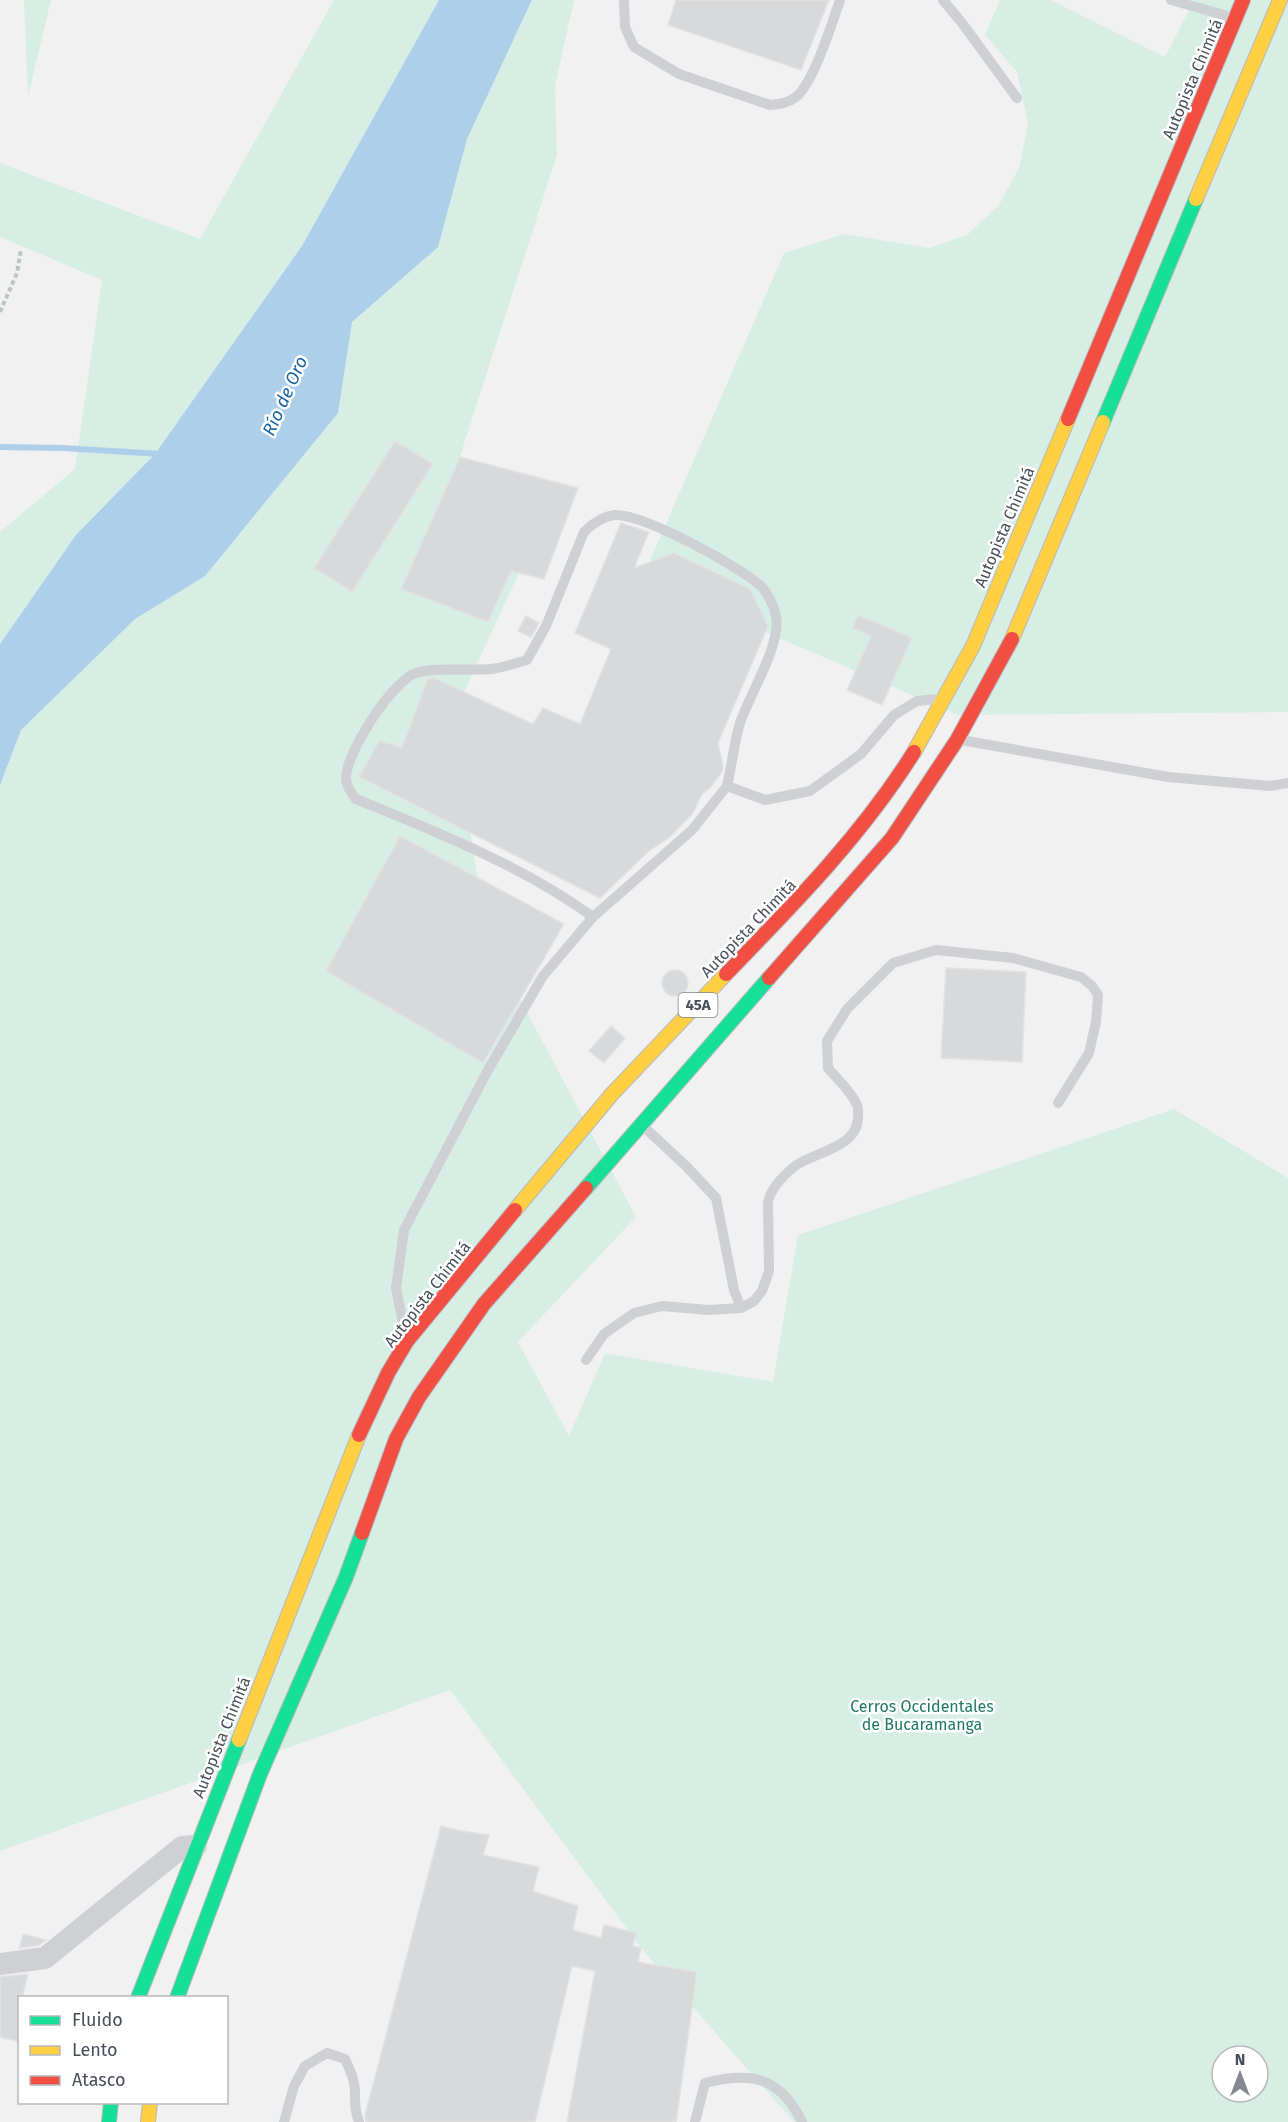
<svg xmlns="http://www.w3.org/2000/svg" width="1288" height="2122" viewBox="0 0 1288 2122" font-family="'Fira Sans',sans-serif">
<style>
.green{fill:#d7eee5;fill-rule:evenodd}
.water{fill:#aecfea}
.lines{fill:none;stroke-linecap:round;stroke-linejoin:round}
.stream{stroke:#aecfea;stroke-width:6}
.building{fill:#d8d9db;stroke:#e2e2e3;stroke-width:1.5}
.fast-casing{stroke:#b6b8c0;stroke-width:16}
.slow-casing{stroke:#b6b8c0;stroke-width:16}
.jam-casing{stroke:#b6b8c0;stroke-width:16}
.path{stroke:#bbc5c5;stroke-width:4;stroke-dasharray:4.5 3;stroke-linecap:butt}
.lane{stroke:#cfd0d3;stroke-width:10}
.street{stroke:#cfd0d3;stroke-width:22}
.fast{stroke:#16e098;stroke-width:14}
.slow{stroke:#ffcf43;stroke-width:14}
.jam{stroke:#f24e42;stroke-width:14}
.labels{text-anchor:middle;stroke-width:5;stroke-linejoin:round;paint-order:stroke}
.shield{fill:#fff;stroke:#80838d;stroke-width:1.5}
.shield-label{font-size:15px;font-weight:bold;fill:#494e5c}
.street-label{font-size:16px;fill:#494e5c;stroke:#fff}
.park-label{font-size:16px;fill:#1d7961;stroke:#fff}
.water-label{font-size:18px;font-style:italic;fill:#1564a2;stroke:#fff}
</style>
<rect width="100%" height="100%" fill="#f1f1f1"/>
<path class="green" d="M24,0H51L28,97Z
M334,0H439L434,9L496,75L532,0H574L555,86L557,155L455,472L547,512L452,718L487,937L636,1217L518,1342L569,1436L605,1353L773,1382L798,1235L1174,1109L1288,1178V2122H794L641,1948L450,1690L0,1851V532L75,469L102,280L0,237V163L200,239ZM1222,2056H1258V2092H1222Z
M1000,0H1051L1165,57L1194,0H1288V712L958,715L642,579L784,253L844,234L929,248L967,235L999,205L1019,168L1028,123L1017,72L985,35Z"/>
<path class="water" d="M439,0H532L467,139L438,247L352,322L338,413L205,576L135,619L21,730L0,785V644L76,535L155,454L302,246Z"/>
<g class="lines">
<path class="stream" d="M0,447L63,448L161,454"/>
</g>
<path class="building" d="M676,0H829L801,70L668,25Z
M395,441L433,464L352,592L314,568Z
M460,457L578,488L544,579L511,571L488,622L401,589Z
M621,523L649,532L634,568L674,553L750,589L768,626L718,743L723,766L722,772L710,788L702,794L693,813L670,837L649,851L600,898L359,777L379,741L402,747L428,678H434L533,724L543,708L580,724L611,649L575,633Z
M858,615L912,638L882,705L847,690L871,636L852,628Z
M526,616L539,623L531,637L518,631Z
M400,836L564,924L483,1063L326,971Z
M946,968L1026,972L1022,1062L941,1058Z
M662 983a13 13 0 1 1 26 0a13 13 0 1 1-26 0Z
M611,1026L625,1038L604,1063L589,1051Z
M441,1826L456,1830L489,1835L483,1855L539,1867L533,1891L578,1906L573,1930L601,1938L604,1925L636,1933L633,1946L641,1948L638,1962L697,1972L676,2122H567L595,1971L572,1966L535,2122H366L365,2115Z
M23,1934L46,1940L39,1945L19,1948Z
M28,1974L22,1998H20V2042L0,2037V1977Z"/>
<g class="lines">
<g class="fast-casing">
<path id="fast" d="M1103,422L1196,199
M586,1188L769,978
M138,1998L239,1740
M177,1998L260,1774L346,1577L362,1533
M109,2122L111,2102"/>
</g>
<g class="slow-casing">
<path id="slow" d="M1196,199L1280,0
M1012,639L1103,422
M914,752L973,646L1068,419
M515,1210L612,1094L726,974
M239,1740L359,1435
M148,2122L150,2102"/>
</g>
<g class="jam-casing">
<path id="jam" d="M1068,419L1243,0
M726,974C794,904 862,835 914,752
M769,978L892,838L957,740L1012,639
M359,1435L388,1373L407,1341L515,1210
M362,1533L396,1439L419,1397L484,1304L586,1188"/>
</g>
<path class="path" d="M0,312L17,273L21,249"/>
<path class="lane" d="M624,0L625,27L634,47L679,74L770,105C780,104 788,103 796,97C814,82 832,23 840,0
M943,0L962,23L1017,98
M1171,0L1231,17
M961,740L1168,777L1270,786L1288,783
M593,917L692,830L727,786
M643,1126L686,1166L716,1198L734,1290L741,1308
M405,1333L396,1288L404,1230L488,1070L543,976L593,917C521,865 437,832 356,799C351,793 346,786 346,778C346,753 392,681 416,673C433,667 471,671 491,669C503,668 515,663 527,660L546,626L584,532C592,524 603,516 615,515C644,514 741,567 762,587C768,594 774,606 776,616C782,643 749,696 740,723C734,743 732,765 727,786L765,800L810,791L861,754L894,715L917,701L939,699
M586,1360L604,1334L634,1313L662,1306L709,1310L741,1308L754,1301L762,1291L769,1271L768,1202C771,1188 784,1175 795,1166C814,1152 857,1148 858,1118C858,1113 859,1109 857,1105C851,1091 838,1080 828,1068L827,1041L847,1009L893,963L936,950L1013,958L1081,977L1092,986L1098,995L1096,1022L1089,1053L1058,1103
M284,2122L294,2086L305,2066L327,2053L345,2059C350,2070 355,2080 355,2092C355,2104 355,2111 359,2122
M695,2122L705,2083C751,2071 781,2077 802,2122"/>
<path class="street" d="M0,1964L45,1958L182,1847L196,1846"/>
<use href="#fast" class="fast"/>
<use href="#slow" class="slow"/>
<use href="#jam" class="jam"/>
</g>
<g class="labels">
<rect class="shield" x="678.5" y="993" width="39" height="24" rx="4.5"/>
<g class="shield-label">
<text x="698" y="1010">45A</text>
</g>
<g class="street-label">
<text transform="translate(1192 79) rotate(-67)" y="6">Autopista Chimitá</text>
<text transform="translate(1004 527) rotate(-67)" y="6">Autopista Chimitá</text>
<text transform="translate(748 928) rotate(-46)" y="6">Autopista Chimitá</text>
<text transform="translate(427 1294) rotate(-52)" y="6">Autopista Chimitá</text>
<text transform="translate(221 1737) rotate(-68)" y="6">Autopista Chimitá</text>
</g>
<g class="park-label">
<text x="922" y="1712">Cerros Occidentales<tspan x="922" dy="18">de Bucaramanga</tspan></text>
</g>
<g class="water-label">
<text transform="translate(285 396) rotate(-66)" y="6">Río de Oro</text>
</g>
</g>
<rect x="18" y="1996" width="210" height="108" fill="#ffffff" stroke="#b6b8be" stroke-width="1.5"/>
<rect x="30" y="2016" width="30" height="9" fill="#16e098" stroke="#b6b8be" stroke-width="1.5"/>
<text x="72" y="2026" font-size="18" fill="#494e5c">Fluido</text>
<rect x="30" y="2046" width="30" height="9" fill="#ffcf43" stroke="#b6b8be" stroke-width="1.5"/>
<text x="72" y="2056" font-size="18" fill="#494e5c">Lento</text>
<rect x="30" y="2076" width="30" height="9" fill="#f24e42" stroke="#b6b8be" stroke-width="1.5"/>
<text x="72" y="2086" font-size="18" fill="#494e5c">Atasco</text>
<g transform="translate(1240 2074)"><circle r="28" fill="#ffffff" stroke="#b6b8be" stroke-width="1.5"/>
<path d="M0-4.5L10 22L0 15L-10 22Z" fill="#848790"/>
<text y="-9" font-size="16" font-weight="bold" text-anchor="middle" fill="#494e5c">N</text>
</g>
</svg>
